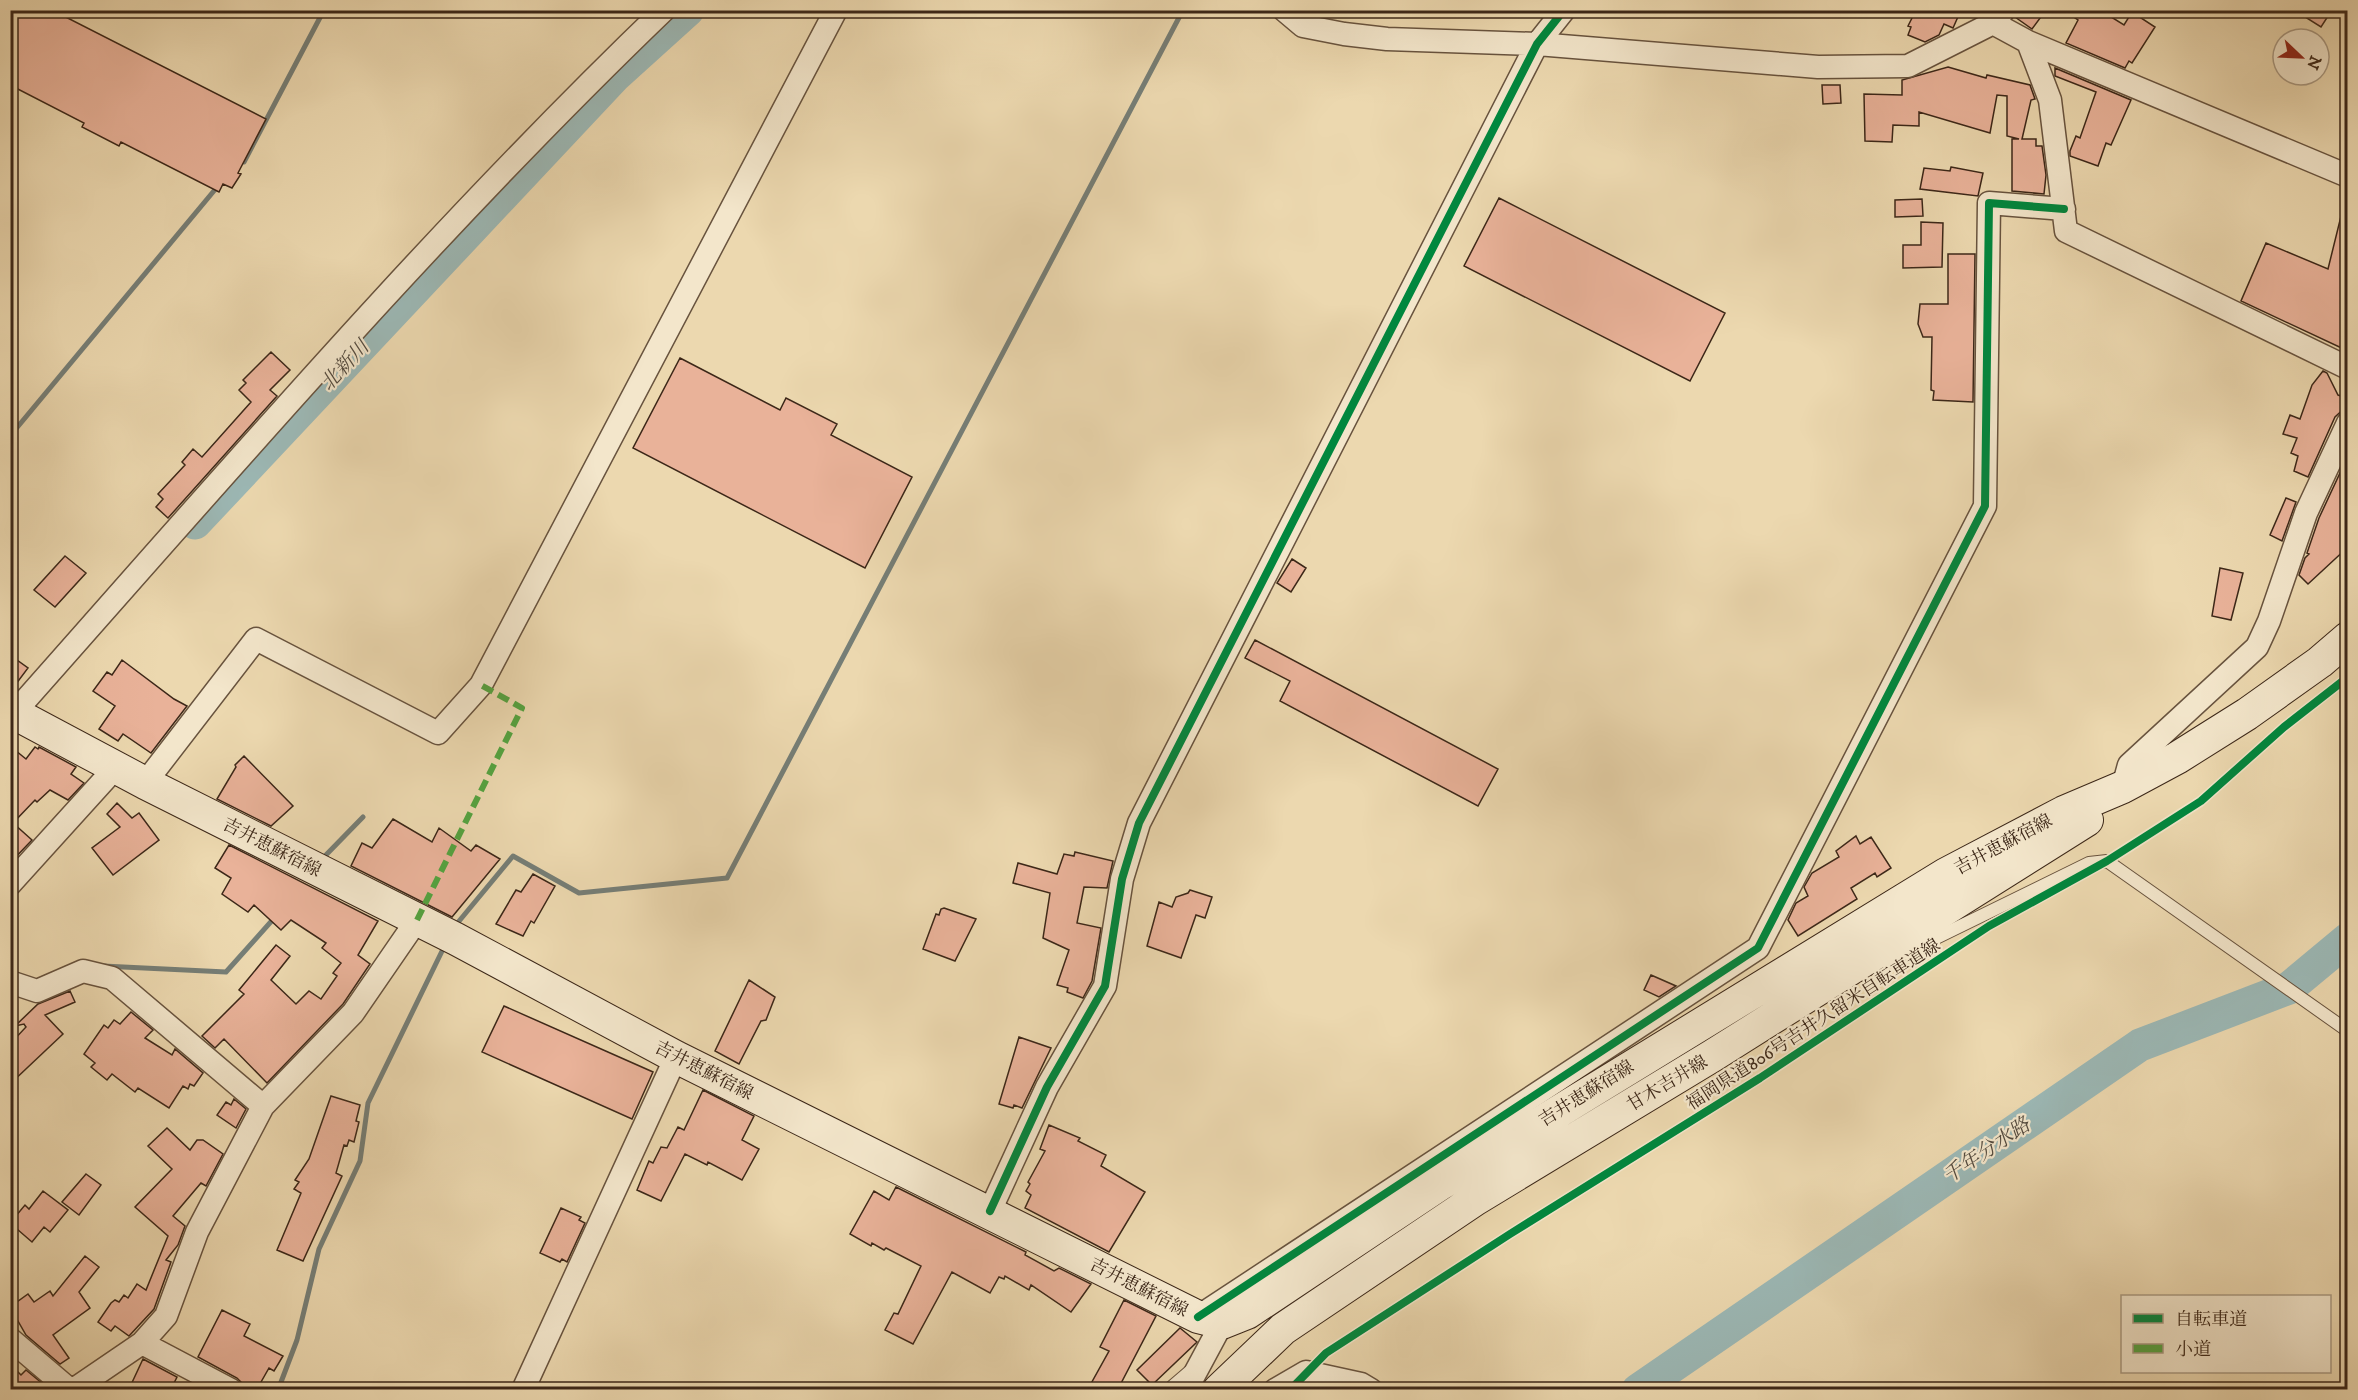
<svg xmlns="http://www.w3.org/2000/svg" width="2358" height="1400" viewBox="0 0 2358 1400" font-family="'IM FELL DW Pica','Noto Serif JP',serif">
<style>
.lines{fill:none;stroke-linecap:round;stroke-linejoin:round}
.stream{stroke:#767e76;stroke-width:5}
.river{stroke:#9cb8b5;stroke-width:33}
.building{fill:#e9b299;stroke:#3c2718;stroke-width:1.5}
.lane-casing{stroke:#68533e;stroke-width:14}
.street-casing{stroke:#68533e;stroke-width:25}
.secondary-casing{stroke:#3c2718;stroke-width:34}
.lane{stroke:#f3e6cb;stroke-width:12}
.street{stroke:#f3e6cb;stroke-width:22}
.secondary{stroke:#f3e6cb;stroke-width:32}
.quiet{stroke:#54a340;stroke-width:6;stroke-dasharray:12 6;stroke-linecap:butt}
.cycleway-casing{stroke:#f3e6cb;stroke-width:11}
.cycleway{stroke:#00873e;stroke-width:8}
.labels{text-anchor:middle;stroke-width:4.5;stroke-linejoin:round;paint-order:stroke}
.street-label{font-size:18px;fill:#3c2718;stroke:#f3e6cb}
.water-label{font-size:20px;font-style:italic;fill:#544b3f;stroke:#f3e6cb}
</style>
<rect width="100%" height="100%" fill="#ecd8af"/>
<filter id="stains"><feTurbulence type="fractalNoise" baseFrequency=".00333" numOctaves="4"/><feColorMatrix values="0 0 0 0 .2 0 0 0 0 .09 0 0 0 0 .02 0 0 0 .5 -.17"/></filter>
<radialGradient id="worn" r=".72"><stop offset=".6" stop-color="#630" stop-opacity="0"/><stop offset="1" stop-color="#630" stop-opacity=".3"/></radialGradient>
<g class="lines">
<path class="stream" d="M238,159L244,162L324,10
M10,436L218,186
M323,858L363,817
M455,926L513,856L579,893L727,878L1183,10
M103,966L226,972L276,916
M278,1390L297,1340L319,1249L360,1161L368,1103L445,945"/>
<path class="river" d="M195,523L615,76L688,10
M1638,1390L2140,1045L2289,988L2348,939"/>
</g>
<path class="building" d="M18,10H52L266,119L238,173L241,174L232,188L223,184L219,192L121,142L119,146L82,127L84,123L10,85V25Z
M1912,10H1961L1953,28L1944,24L1939,35L1925,42L1908,35L1911,27L1908,26L1915,12Z
M2017,10H2046L2032,29L2015,17Z
M2063,10H2100L2124,25L2132,12L2155,27L2132,63L2129,61L2125,68L2066,43L2078,20Z
M2294,10H2332L2321,27Z
M1948,67L1986,78L1987,75L2030,85L2035,99L2031,100L2022,139H2036V146H2042L2046,175L2044,194L2012,191V139H2019L2007,136V96L1997,95L1990,133L1919,112V126L1893,125L1892,142L1865,141L1864,94L1902,95V80Z
M2055,68L2131,100L2111,145L2106,143L2098,166L2070,156V151L2076,136L2080,138L2096,92L2055,76Z
M1822,85H1840L1841,103L1823,104Z
M1951,167L1983,173L1978,196L1920,189L1924,168L1950,171Z
M1499,198L1725,313L1690,381L1464,266Z
M1922,199L1923,216L1895,217V200Z
M2342,212L2348,213V351L2241,301L2266,243L2328,269Z
M1921,222L1943,223L1942,267L1903,268V245H1921Z
M1948,254H1975L1973,402L1933,400L1934,391L1931,390L1932,337H1923L1918,324L1920,304H1948Z
M271,352L290,370L270,390L277,396L168,518L156,507L163,499L158,494L185,465L182,462L193,449L202,457L251,402L239,390L246,383L243,380Z
M680,358L780,410L786,398L837,424L831,435L912,477L865,568L633,448Z
M2323,371L2327,373L2338,395L2348,398V405L2335,417L2308,477L2294,471L2298,456L2291,453L2297,438L2283,434L2290,415L2300,419L2312,385Z
M2340,473L2348,480V547L2308,584L2299,575L2305,558L2309,554L2307,553L2319,518Z
M2286,498L2296,502L2282,541L2270,535Z
M65,556L86,573L55,607L34,590Z
M1292,559L1306,568L1291,592L1277,583Z
M2220,568L2243,573L2231,620L2212,616Z
M1255,640L1498,769L1478,806L1280,701L1290,681L1245,658Z
M10,655L28,668L10,692Z
M122,660L174,699L187,706L151,753L123,734L118,741L99,729L115,706L93,691L107,672L112,675Z
M10,746L26,759L35,747L38,749L39,747L76,767L71,774L84,783L68,800L50,790L37,802L35,800L13,823L32,840L10,863Z
M244,756L293,806L271,826L217,799L236,767L235,765Z
M117,803L132,818L139,813L159,840L113,875L92,848L120,827L107,814Z
M393,819L432,842L439,828L471,851L476,845L500,859L452,917L351,866L362,843L372,848Z
M1856,836L1860,844L1871,837L1891,868L1877,877L1875,873L1851,888L1857,899L1798,936L1788,920L1796,903L1808,896L1804,887L1812,873L1839,857L1836,851Z
M229,845L378,921L358,955L370,964L343,1004L267,1083L224,1039L215,1048L202,1036L244,994L239,990L276,945L290,956L271,980L296,1004L309,991L321,999L337,976L333,973L341,963L322,948L326,943L291,920L281,930L254,905L248,912L222,894L231,878L215,868Z
M1075,852L1113,861L1107,888L1084,887L1077,923L1101,928L1092,981L1083,998L1067,992L1068,988L1057,985L1069,950L1043,938L1050,893L1013,883L1018,863L1057,874L1064,854L1074,856Z
M533,874L555,886L534,923L531,921L523,936L496,924L516,890L521,892Z
M1190,890L1212,897L1205,918L1196,915L1181,958L1147,946L1159,902L1172,907L1176,897L1188,893Z
M944,908L976,919L955,961L923,949L936,914L939,915L941,909Z
M1651,975L1676,986L1659,997L1644,990Z
M749,980L775,997L766,1020L761,1021L739,1064L715,1051Z
M70,991L75,1002L45,1015L63,1034L10,1084V1044L26,1027L24,1024L15,1026L38,1004Z
M504,1006L653,1072L632,1119L482,1052Z
M131,1012L153,1030L145,1038L172,1055L175,1049L203,1073L194,1086L190,1084L188,1089L183,1086L169,1108L138,1088L135,1092L112,1074L107,1080L91,1067L95,1063L84,1054L104,1025L108,1028L114,1020L120,1024Z
M1019,1037L1051,1048L1022,1108L1014,1105L1013,1108L999,1104Z
M703,1090L754,1116L742,1140L759,1149L742,1180L708,1162L707,1165L685,1154L661,1201L637,1190L649,1161L653,1163L661,1147L667,1148L678,1127L684,1130Z
M331,1096L360,1105L356,1121L359,1122L354,1142L349,1140L347,1146L344,1145L336,1173L342,1176L303,1261L277,1250L301,1193L294,1189L299,1182L295,1180L309,1159Z
M234,1099L246,1109L236,1128L217,1115L226,1102L231,1105Z
M1049,1125L1080,1138L1078,1141L1106,1155L1101,1166L1145,1192L1109,1252L1025,1208L1031,1195L1026,1191L1030,1184L1028,1182L1045,1151L1040,1149Z
M167,1128L190,1150L197,1140H203L223,1154L206,1186L201,1183L173,1216L185,1226L178,1245L166,1260L171,1262L154,1309L129,1336L115,1326L111,1331L98,1322L111,1303L115,1300L119,1302L124,1295L128,1298L137,1284L146,1290L168,1236L135,1207L172,1169L148,1146Z
M86,1174L101,1185L79,1215L62,1202Z
M896,1187L1026,1252L1025,1255L1054,1271L1059,1268L1091,1284L1071,1312L1031,1285L1029,1290L1005,1276L1004,1279L999,1277L990,1293L952,1272L913,1344L885,1330L894,1313L898,1314L921,1266L886,1248L884,1250L872,1243L871,1246L850,1234L874,1191L889,1200Z
M43,1191L68,1210L50,1232L44,1227L32,1242L10,1223L25,1205L29,1209Z
M561,1208L581,1217L579,1220L585,1223L567,1262L562,1259L560,1262L540,1253Z
M85,1256L99,1267L79,1292L90,1308L53,1335L69,1358L60,1364L26,1335L10,1307L28,1294L34,1302L50,1291L53,1296Z
M1124,1300L1156,1316L1118,1389H1088L1109,1351L1100,1347Z
M222,1310L250,1324L244,1336L283,1356L274,1371L269,1368L257,1389H248L237,1378L198,1357Z
M1180,1328L1197,1342L1152,1385L1137,1370Z
M143,1359L177,1377L171,1389H129Z
M10,1364L21,1375L26,1370L49,1389H10Z"/>
<g class="lines">
<g class="lane-casing">
<path id="lane" d="M1887,962L2089,863L2107,861L2348,1031
M1168,1390L1189,1372"/>
</g>
<g class="street-casing">
<path id="street" d="M1284,10L1303,26L1344,34L1387,39L1537,44L1818,67L1908,66L1993,23L2004,10
M1993,23L2028,42L2050,100L2066,231L2348,368
M2028,42L2348,176
M14,713C226,474 434,231 664,10
M145,783L256,639L438,733L481,685L836,10
M2123,787L2129,765L2257,647L2269,621L2306,513L2348,423
M10,884L116,767
M10,982L37,991L83,971L112,978L263,1106
M990,1211L1047,1087L1105,986L1122,879L1139,823L1537,44L1564,10
M1198,1317L1758,948L1985,506L1989,203L2064,209
M10,1339L70,1390
M142,1343L231,1390
M73,1390L142,1343L166,1316L197,1232L263,1106L353,1013L417,920
M523,1390L676,1057
M1186,1390L1222,1323
M1275,1390L1306,1372L1361,1384L1371,1390"/>
</g>
<g class="secondary-casing">
<path id="secondary" d="M10,711L145,783L456,939L676,1057L1198,1317L1222,1323L1247,1313L1442,1183L1946,874L2064,812L2123,787L2177,758L2247,714L2320,662L2348,638
M1219,1390L1283,1329L1476,1199L1712,1056L2087,820"/>
</g>
<use href="#lane" class="lane"/>
<use href="#street" class="street"/>
<use href="#secondary" class="secondary"/>
<path class="quiet" d="M417,920L522,708L481,685"/>
<g class="cycleway-casing">
<path id="cycleway" d="M990,1211L1047,1087L1105,986L1122,879L1139,823L1537,44L1564,10
M1198,1317L1758,948L1985,506L1989,203L2064,209
M1290,1390L1326,1353L1510,1234L1760,1078L1989,926L2107,861L2201,801L2284,727L2348,677"/>
</g>
<use href="#cycleway" class="cycleway"/>
</g>
<g class="labels">
<g class="street-label">
<text transform="translate(2003 844) rotate(-28)" y="6">吉井恵蘇宿線</text>
<text transform="translate(272 847) rotate(27)" y="6">吉井恵蘇宿線</text>
<text transform="translate(1813 1024) rotate(-33)" y="6">福岡県道806号吉井久留米自転車道線</text>
<text transform="translate(704 1070) rotate(27)" y="6">吉井恵蘇宿線</text>
<text transform="translate(1667 1083) rotate(-31)" y="6">甘木吉井線</text>
<text transform="translate(1586 1093) rotate(-32)" y="6">吉井恵蘇宿線</text>
<text transform="translate(1139 1287) rotate(27)" y="6">吉井恵蘇宿線</text>
</g>
<g class="water-label">
<text transform="translate(344 365) rotate(-47)" y="7">北新川</text>
<text transform="translate(1986 1150) rotate(-34)" y="7">千年分水路</text>
</g>
</g>
<rect width="2358" height="1400" fill="none" stroke="#ecd8af" stroke-width="36"/>
<rect x="12" y="12" width="2334" height="1376" fill="none" stroke="#3c2718" stroke-width="3"/>
<rect x="18" y="18" width="2322" height="1364" fill="none" stroke="#3c2718" stroke-width="1.5"/>
<rect x="2121" y="1295" width="210" height="78" fill="#f3e6cb" stroke="#aa9a83" stroke-width="1.5"/>
<rect x="2133" y="1314" width="30" height="9" fill="#00873e" stroke="#aa9a83" stroke-width="1.5"/>
<text x="2175" y="1325" font-size="18" fill="#3c2718">自転車道</text>
<rect x="2133" y="1344" width="30" height="9" fill="#54a340" stroke="#aa9a83" stroke-width="1.5"/>
<text x="2175" y="1355" font-size="18" fill="#3c2718">小道</text>
<g transform="translate(2301 57) rotate(113)"><circle r="28" fill="#f3e6cb" stroke="#aa9a83" stroke-width="1.5"/>
<path d="M0-4.5L10 22L0 15L-10 22Z" fill="#8f2418"/>
<text y="-9" font-size="16" font-weight="bold" text-anchor="middle" fill="#3c2718">N</text>
</g>
<rect width="100%" height="100%" filter="url(#stains)"/>
<rect width="100%" height="100%" fill="url(#worn)"/>
</svg>
